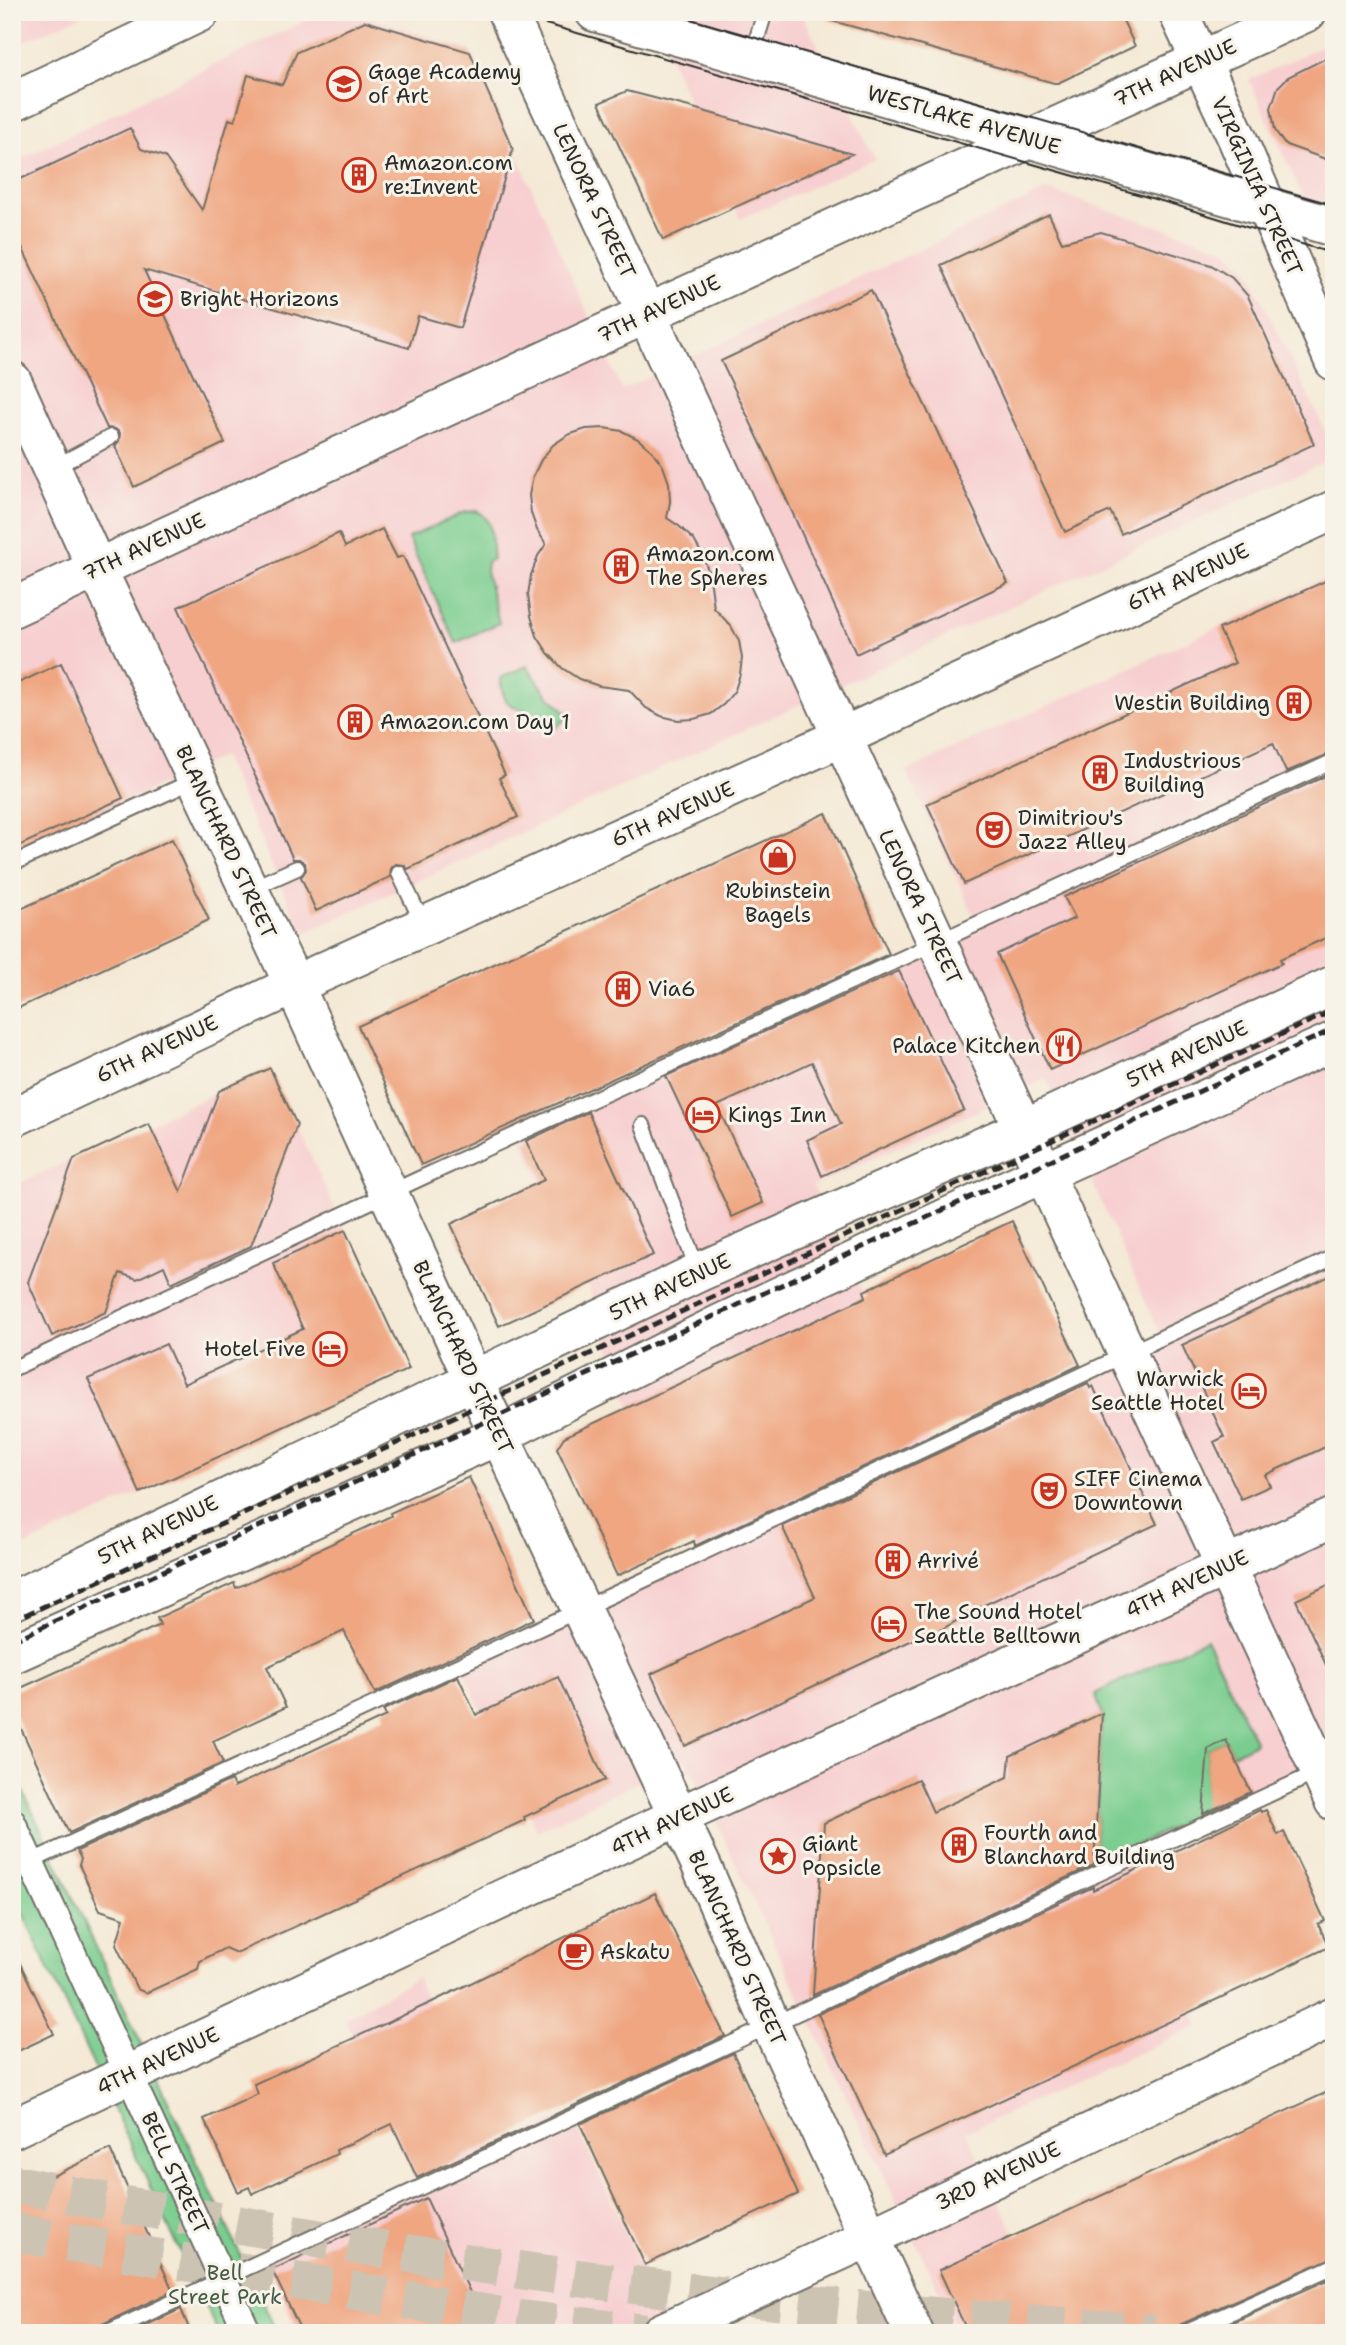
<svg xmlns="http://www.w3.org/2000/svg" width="1346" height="2345" viewBox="0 0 1346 2345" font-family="'Shantell Sans',sans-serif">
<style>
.built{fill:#f7cfd0}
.green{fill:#7acd8f;stroke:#527c5d;stroke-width:2}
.building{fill:#efa681}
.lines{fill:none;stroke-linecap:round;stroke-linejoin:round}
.highway-tunnel{stroke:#ccc3b3;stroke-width:38;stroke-dasharray:38 19;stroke-linecap:butt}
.lane-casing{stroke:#716e66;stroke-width:18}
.street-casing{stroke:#716e66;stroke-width:30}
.secondary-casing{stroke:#716e66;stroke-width:42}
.primary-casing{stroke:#716e66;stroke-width:42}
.lane{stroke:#fff;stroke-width:14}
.street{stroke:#fff;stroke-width:26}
.secondary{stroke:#fff;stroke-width:38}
.primary{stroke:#fff;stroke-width:38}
.tram{stroke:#2b2b2b;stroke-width:2}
.rail{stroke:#2b2b2b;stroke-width:5;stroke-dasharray:10 5;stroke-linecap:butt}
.labels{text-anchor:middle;stroke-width:6;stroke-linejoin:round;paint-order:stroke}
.poi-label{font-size:21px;fill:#2b2b2b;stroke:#f7f3e8;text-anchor:start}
.street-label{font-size:21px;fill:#2b2b2b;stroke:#f7f3e8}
.park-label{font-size:21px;fill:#435c49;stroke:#f7f3e8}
</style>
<rect width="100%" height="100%" fill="#f7f3e8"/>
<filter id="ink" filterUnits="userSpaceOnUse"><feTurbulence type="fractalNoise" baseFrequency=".0143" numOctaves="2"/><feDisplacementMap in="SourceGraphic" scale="14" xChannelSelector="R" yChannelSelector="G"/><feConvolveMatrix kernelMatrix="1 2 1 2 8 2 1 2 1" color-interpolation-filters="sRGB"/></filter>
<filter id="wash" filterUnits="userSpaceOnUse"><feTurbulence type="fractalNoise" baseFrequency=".00686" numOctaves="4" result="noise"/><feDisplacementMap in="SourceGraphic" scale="28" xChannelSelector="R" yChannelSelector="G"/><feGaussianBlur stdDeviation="1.57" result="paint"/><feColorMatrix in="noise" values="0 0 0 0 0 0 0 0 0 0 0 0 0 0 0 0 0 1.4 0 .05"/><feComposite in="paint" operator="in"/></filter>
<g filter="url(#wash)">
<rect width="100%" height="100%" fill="#f4e9d5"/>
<path class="built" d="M12,12H89L12,47Z
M323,12H352L470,50L622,390L1047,190L1225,248L1247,269L1334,449V457L303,934L223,756L12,855V163Z
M650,12H801L875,159L740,219Z
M1334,40V263L1249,80Z
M1334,574V1757L1122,1856L1199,2025L966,2132L1062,2333H959L686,1759L537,1831L463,1670L701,1558L1165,1345L1046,1079L813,1186L931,1440L697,1550L629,1403L589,1287L521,1138L981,931L906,771Z
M270,1068L409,1369L12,1552V1187Z
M417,1977L494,2148L571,2113L672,2333H298L263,2256L417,2185L345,2019Z"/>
<path class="green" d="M477,511C496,521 490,540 493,559L487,562L486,571L499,623L456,643L408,538L465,512Z
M527,666L547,694L569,715L555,729L536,727L530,712C506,706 504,703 500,678Z
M1206,1639L1256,1743L1233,1754L1226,1740L1208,1749L1204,1812L1094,1866L1102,1713L1095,1694Z
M12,1768L277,2333H218L12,1890Z"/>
<g id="blocks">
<path class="building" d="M830,12H1119L1135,46L1058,83H1054L829,20Z
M365,21L470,52L513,149L460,328L418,316L409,348L144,270L225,443L134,487L115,446L119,441L120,433L115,429L107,428L12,226V183L130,128L141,149L165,157L202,210L229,119L235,121L248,75L282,85L297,52Z
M1334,54V162L1289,146L1283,142L1275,130L1271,108L1278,87L1288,77Z
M627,91L693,108L852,154L663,240L599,103Z
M1049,214L1062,242L1101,232L1211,265L1232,278L1248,296L1314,444L1121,534L1110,511L1065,532L941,265Z
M871,290L1008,583L856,654L771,465L721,361Z
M604,428L622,431L638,439L652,451L663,466L669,483L670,502L667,518L679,526L694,540L704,558L710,577L714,608L731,626L739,641L742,658L740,674L735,690L724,704L711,714L694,719L678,720L661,716L646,708L629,690L599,686L579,679L562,668L548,653L537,636L531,616L528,595L531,575L538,556L546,544L537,530L531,513L529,495L533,476L541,460L553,445L568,435L586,429Z
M382,529L397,558L403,556L505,775L499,778L518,817L408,869L404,865L396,864L391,868L390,877L316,911L301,877L306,870L305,863L299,859H293L178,607L339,533L345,547Z
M1334,577V752L1286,772L1273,743L964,884L927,804L1235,663L1219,629Z
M61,663L123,798L12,849V686Z
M1334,772V934L1280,959L1282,963L1050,1070L997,954L1075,918L1064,897Z
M826,813L889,954L421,1165L358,1026Z
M172,839L209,920L12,1011V913Z
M899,971L964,1110L822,1176L807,1140L841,1124L812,1062L717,1106L763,1203L732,1217L666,1076Z
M270,1068L297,1125L251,1246L171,1283L164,1266L137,1279L120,1273L106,1312L52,1336L28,1282L74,1159L149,1124L181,1192L219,1091Z
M588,1112L653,1255L499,1326L451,1224L544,1180L526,1141Z
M1012,1221L1080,1365L695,1546L694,1541L617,1576L557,1448L564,1437L866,1297L864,1291Z
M345,1230L409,1369L140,1493L88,1379L166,1344L184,1384L303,1329L273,1263Z
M1334,1274V1443L1265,1475L1270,1486L1241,1499L1214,1442L1224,1437L1182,1345Z
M1088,1383L1090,1388L1093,1386L1157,1524L984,1605L937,1632L934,1630L685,1746L651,1674L815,1597L782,1526Z
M469,1477L534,1619L375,1693L344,1631L267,1667L286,1707L213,1741L223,1763L69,1833L12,1709V1692L160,1625L157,1618L234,1583L236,1588L391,1516L390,1513Z
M1334,1582V1682L1296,1600Z
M458,1676L476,1715L558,1677L605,1780L524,1817L525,1820L296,1926L236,1953L225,1948L200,1961L198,1969L146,1993L137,1989L116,1945L124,1918L100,1910L79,1865L81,1859L77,1851L231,1780L234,1787L386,1716L383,1710Z
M1102,1713L1094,1865L813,1995L824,1823L918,1779L933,1812L1008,1777L1010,1756Z
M1226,1740L1251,1792L1203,1814L1208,1749Z
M1260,1810L1261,1812L1266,1810L1278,1835L1284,1832L1325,1921L1318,1924L1329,1947L884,2155L818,2014L1093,1887V1890L1130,1873Z
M655,1893L725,2036L417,2178L392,2124L336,2150L337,2154L252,2194L249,2187L238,2192L204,2119L258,2094L254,2084L430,2003Z
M12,1947L54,2034L12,2054Z
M733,2053L798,2194L645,2265L580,2124Z
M1334,2089V2257L1181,2324L1175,2333H968L939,2270Z
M110,2149L173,2291L102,2324L96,2333H12V2195Z
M426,2198L489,2333H302L272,2270Z
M1334,2277V2333H1209Z
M181,2309L191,2333H129Z"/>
</g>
</g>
<g filter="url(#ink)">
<use href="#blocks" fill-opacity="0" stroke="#716e66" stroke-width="2"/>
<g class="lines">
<path class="highway-tunnel" d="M12,2183C90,2200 168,2212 246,2226C339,2242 432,2258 526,2271C734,2300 944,2318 1154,2333
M12,2231L55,2240L519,2319L645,2333"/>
<g class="lane-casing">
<path id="lane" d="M751,58L765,12
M53,468L111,437
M12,864L195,780
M399,873L423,924
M250,889L297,868
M643,1125L698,1271
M12,1369L421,1178L1334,761
M12,1870L610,1596L1334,1257
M106,2333L1320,1771
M1185,2333L1334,2266"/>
</g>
<g class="street-casing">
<path id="street" d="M12,1822L248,2333"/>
</g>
<g class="secondary-casing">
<path id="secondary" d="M507,12L1334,1801
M595,12L1334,227
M1178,12L1237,138L1334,361
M12,102L200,12
M12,381L97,569L294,985L473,1379L702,1867L771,2025L914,2333
M12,608L646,314L1307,12
M12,1118L294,985L842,737L1334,510
M12,1601L699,1272L1023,1129L1334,985
M12,1654L499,1435L720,1324L1004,1191L1334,1041
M661,2333L870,2237L1334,2017"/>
</g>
<g class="primary-casing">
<path id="primary" d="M12,2129L677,1817L1334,1517"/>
</g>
<use href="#lane" class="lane"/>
<use href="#street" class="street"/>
<use href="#secondary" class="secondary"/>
<use href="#primary" class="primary"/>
<path class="tram" d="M504,12L1172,204L1334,254
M666,12L1334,205"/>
<path class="rail" d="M12,1621L1334,1010
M12,1641L1334,1029"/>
</g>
</g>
<defs>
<g id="school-ring" transform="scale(1.75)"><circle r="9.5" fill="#f7f3e8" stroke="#c8321e" stroke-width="1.5"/><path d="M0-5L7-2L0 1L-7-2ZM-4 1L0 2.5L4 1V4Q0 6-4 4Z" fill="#c8321e"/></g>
<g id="building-ring" transform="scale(1.75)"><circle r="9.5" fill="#f7f3e8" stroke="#c8321e" stroke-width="1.5"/><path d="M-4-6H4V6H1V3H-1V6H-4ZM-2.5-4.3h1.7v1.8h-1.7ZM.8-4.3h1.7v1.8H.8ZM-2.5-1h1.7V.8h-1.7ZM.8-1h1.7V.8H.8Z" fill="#c8321e"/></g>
<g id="theatre-ring" transform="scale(1.75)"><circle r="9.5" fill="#f7f3e8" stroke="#c8321e" stroke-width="1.5"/><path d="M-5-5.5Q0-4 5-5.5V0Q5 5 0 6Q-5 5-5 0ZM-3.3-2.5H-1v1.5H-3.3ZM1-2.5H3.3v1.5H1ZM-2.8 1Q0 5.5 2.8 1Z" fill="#c8321e"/></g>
<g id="shop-ring" transform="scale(1.75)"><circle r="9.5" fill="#f7f3e8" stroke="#c8321e" stroke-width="1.5"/><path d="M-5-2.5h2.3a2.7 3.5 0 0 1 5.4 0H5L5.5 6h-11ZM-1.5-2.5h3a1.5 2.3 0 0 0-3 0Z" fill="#c8321e"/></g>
<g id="restaurant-ring" transform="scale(1.75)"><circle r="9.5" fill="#f7f3e8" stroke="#c8321e" stroke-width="1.5"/><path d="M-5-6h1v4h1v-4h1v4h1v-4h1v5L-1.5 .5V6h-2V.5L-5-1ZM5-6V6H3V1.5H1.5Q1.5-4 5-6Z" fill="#c8321e"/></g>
<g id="hotel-ring" transform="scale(1.75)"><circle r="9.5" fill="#f7f3e8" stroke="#c8321e" stroke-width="1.5"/><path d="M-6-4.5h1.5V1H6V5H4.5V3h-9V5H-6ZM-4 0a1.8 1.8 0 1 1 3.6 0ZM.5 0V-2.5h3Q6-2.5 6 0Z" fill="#c8321e"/></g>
<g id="sight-ring" transform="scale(1.75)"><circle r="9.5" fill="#f7f3e8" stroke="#c8321e" stroke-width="1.5"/><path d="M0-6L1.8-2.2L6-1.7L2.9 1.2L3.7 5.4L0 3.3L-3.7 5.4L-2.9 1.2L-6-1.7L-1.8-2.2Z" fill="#c8321e"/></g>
<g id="cafe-ring" transform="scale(1.75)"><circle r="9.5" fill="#f7f3e8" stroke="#c8321e" stroke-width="1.5"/><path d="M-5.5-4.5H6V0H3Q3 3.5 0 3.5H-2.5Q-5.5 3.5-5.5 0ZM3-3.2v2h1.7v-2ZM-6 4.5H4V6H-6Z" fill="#c8321e"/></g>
</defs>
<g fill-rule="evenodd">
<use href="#school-ring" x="344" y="84"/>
<use href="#building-ring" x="359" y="175"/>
<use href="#school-ring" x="155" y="299"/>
<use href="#building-ring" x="621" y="566"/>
<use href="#building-ring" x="1294" y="703"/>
<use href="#building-ring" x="355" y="722"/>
<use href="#building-ring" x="1100" y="773"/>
<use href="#theatre-ring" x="994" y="830"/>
<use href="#shop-ring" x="778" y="857"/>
<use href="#building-ring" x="623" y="989"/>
<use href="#restaurant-ring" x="1064" y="1046"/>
<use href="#hotel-ring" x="703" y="1115"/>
<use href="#hotel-ring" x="330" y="1349"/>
<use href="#hotel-ring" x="1249" y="1391"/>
<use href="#theatre-ring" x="1049" y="1491"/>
<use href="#building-ring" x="893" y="1561"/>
<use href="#hotel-ring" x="889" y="1624"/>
<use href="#building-ring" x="959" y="1845"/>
<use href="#sight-ring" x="778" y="1856"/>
<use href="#cafe-ring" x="576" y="1952"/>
</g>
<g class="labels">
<g class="poi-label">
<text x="368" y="79">Gage Academy<tspan x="368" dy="24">of Art</tspan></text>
<text x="384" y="170">Amazon.com<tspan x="384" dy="24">re:Invent</tspan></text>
<text x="180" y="306">Bright Horizons</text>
<text x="646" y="561">Amazon.com<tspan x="646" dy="24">The Spheres</tspan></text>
<text x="1270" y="710" text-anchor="end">Westin Building</text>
<text x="380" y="729">Amazon.com Day 1</text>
<text x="1124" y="768">Industrious<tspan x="1124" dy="24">Building</tspan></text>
<text x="1018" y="825">Dimitriou's<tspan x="1018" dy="24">Jazz Alley</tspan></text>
<text x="778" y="898" text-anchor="middle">Rubinstein<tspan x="778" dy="24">Bagels</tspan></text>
<text x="648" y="996">Via6</text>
<text x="1040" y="1053" text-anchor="end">Palace Kitchen</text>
<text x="728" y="1122">Kings Inn</text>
<text x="306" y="1356" text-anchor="end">Hotel Five</text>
<text x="1224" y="1386" text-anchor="end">Warwick<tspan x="1224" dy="24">Seattle Hotel</tspan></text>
<text x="1074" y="1486">SIFF Cinema<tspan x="1074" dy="24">Downtown</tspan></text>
<text x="917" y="1568">Arrivé</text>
<text x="914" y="1619">The Sound Hotel<tspan x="914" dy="24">Seattle Belltown</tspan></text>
<text x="984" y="1840">Fourth and<tspan x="984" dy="24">Blanchard Building</tspan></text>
<text x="802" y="1851">Giant<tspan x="802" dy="24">Popsicle</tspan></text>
<text x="600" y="1959">Askatu</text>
</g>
<g class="street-label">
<text transform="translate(1175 73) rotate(-25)" y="7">7TH AVENUE</text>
<text transform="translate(964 120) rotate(16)" y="7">WESTLAKE AVENUE</text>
<text transform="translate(1257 186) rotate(66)" y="7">VIRGINIA STREET</text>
<text transform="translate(594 201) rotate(65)" y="7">LENORA STREET</text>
<text transform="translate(659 309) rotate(-25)" y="7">7TH AVENUE</text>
<text transform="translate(144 547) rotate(-25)" y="7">7TH AVENUE</text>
<text transform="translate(1188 577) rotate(-25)" y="7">6TH AVENUE</text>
<text transform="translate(673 814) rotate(-24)" y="7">6TH AVENUE</text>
<text transform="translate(226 842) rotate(65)" y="7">BLANCHARD STREET</text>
<text transform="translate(920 907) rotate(65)" y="7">LENORA STREET</text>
<text transform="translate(157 1049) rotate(-25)" y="7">6TH AVENUE</text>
<text transform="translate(1187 1054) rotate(-25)" y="7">5TH AVENUE</text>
<text transform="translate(670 1287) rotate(-25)" y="7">5TH AVENUE</text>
<text transform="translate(463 1357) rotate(65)" y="7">BLANCHARD STREET</text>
<text transform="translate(158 1530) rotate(-26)" y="7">5TH AVENUE</text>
<text transform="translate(1187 1584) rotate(-25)" y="7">4TH AVENUE</text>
<text transform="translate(672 1821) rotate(-25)" y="7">4TH AVENUE</text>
<text transform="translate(737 1948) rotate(66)" y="7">BLANCHARD STREET</text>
<text transform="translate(158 2061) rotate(-25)" y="7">4TH AVENUE</text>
<text transform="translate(175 2173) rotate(65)" y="7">BELL STREET</text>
<text transform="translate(998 2176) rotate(-25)" y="7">3RD AVENUE</text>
</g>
<g class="park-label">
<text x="225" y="2280">Bell<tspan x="225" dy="24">Street Park</tspan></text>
</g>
</g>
<rect width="1346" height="2345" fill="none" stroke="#f7f3e8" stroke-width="42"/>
</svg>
